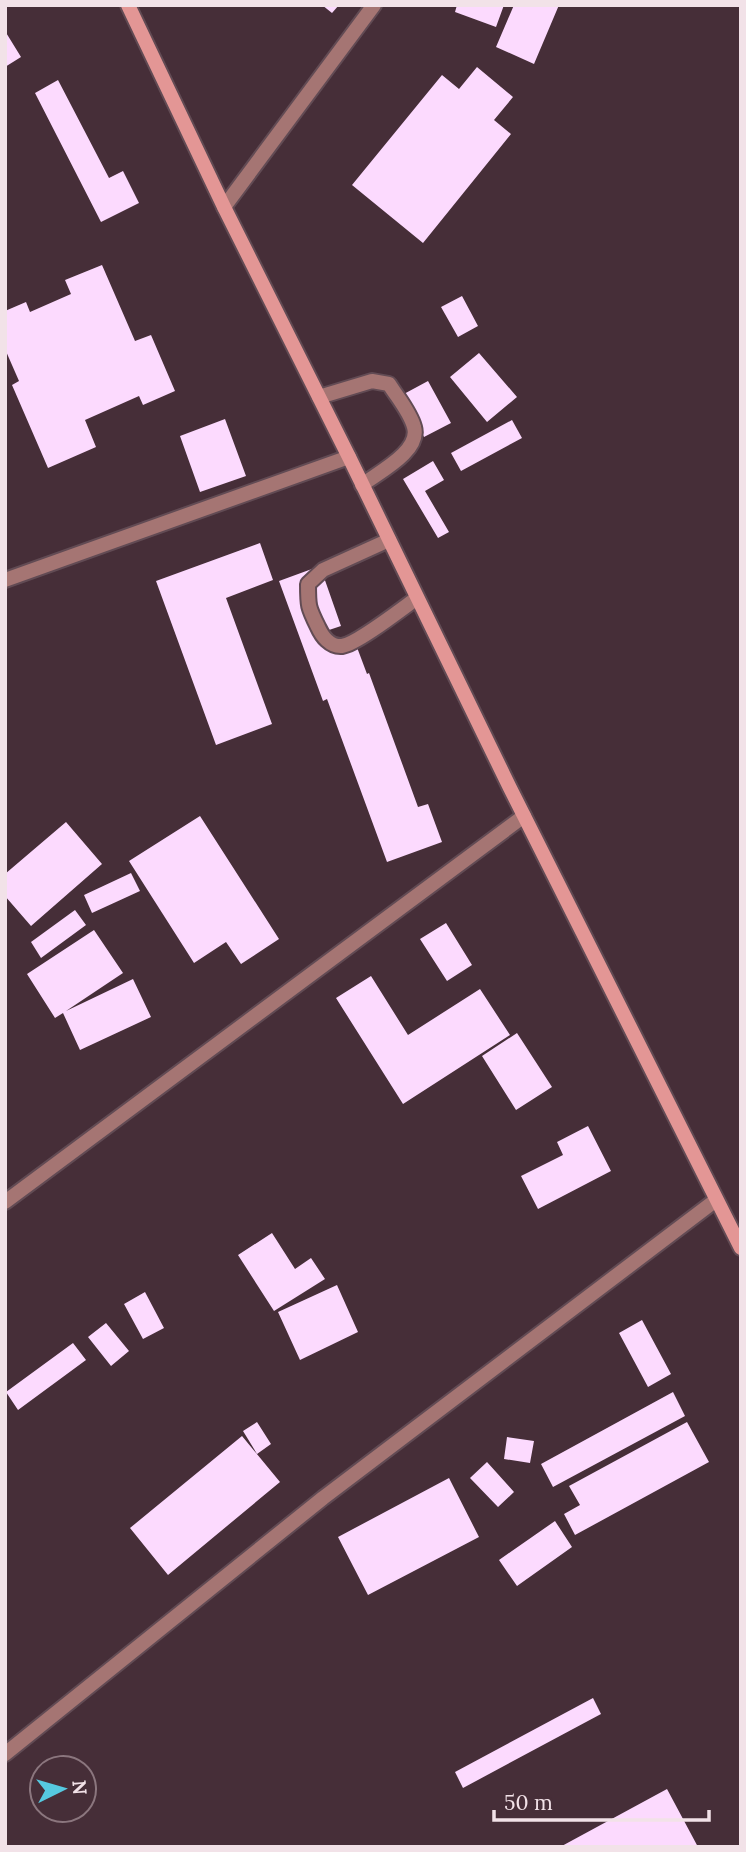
<svg xmlns="http://www.w3.org/2000/svg" width="746" height="1852" viewBox="0 0 746 1852" font-family="Lora,serif">
<style>
.building{fill:#fcdafe}
.lines{fill:none;stroke-linecap:round;stroke-linejoin:round}
.service-casing{stroke:#624b54;stroke-width:18}
.minor-casing{stroke:#624b54;stroke-width:18}
.secondary-casing{stroke:#624b54;stroke-width:18}
.service{stroke:#a57573;stroke-width:14}
.minor{stroke:#a57573;stroke-width:14}
.secondary{stroke:#e39695;stroke-width:14}
</style>
<rect width="100%" height="100%" fill="#462e38"/>
<path class="building" d="M322,5H339L332,13Z
M457,5H504L496,27L455,12Z
M514,5H559L534,64L496,47Z
M5,31L21,57L5,67Z
M477,67L513,97L494,120L511,134L423,243L352,185L442,75L459,89Z
M58,80L109,178L123,171L139,203L101,222L35,93Z
M102,265L135,341L151,335L175,391L143,405L139,396L85,420L96,447L48,468L12,385L19,381L5,349V311L26,302L30,312L71,294L65,280Z
M462,296L478,326L458,337L441,307Z
M479,353L517,397L487,422L450,377Z
M428,381L451,423L424,437L402,395Z
M225,419L246,476L200,492L180,436Z
M512,420L522,438L461,471L451,453Z
M433,461L444,480L425,491L449,532L438,538L403,479Z
M260,543L273,580L226,598L272,724L216,745L156,581Z
M320,566L341,626L326,631L332,650L355,642L367,674L369,673L418,807L428,804L442,842L387,862L327,699L323,701L279,581Z
M200,816L279,939L241,964L226,942L194,963L129,861Z
M66,822L102,864L31,926L5,896V874Z
M131,873L140,891L92,913L84,895Z
M75,910L86,925L41,958L31,942Z
M446,923L472,965L447,981L420,939Z
M94,930L123,973L66,1011L133,979L151,1017L80,1050L63,1013L55,1018L27,974Z
M371,976L408,1035L480,989L510,1035L403,1104L336,998Z
M517,1033L552,1087L516,1110L482,1056Z
M588,1126L611,1171L538,1209L521,1176L563,1155L557,1142Z
M272,1233L295,1269L311,1258L325,1279L274,1311L238,1255Z
M337,1285L358,1332L300,1360L278,1312Z
M145,1292L164,1328L143,1339L124,1304Z
M642,1320L671,1374L648,1387L619,1333Z
M106,1323L129,1351L111,1366L88,1337Z
M73,1343L86,1360L18,1410L6,1392Z
M673,1392L685,1416L553,1487L541,1464Z
M257,1422L271,1444L257,1454L243,1431Z
M687,1422L709,1462L575,1535L564,1514L580,1505L569,1486Z
M242,1436L280,1482L168,1575L130,1528Z
M507,1437L534,1441L530,1463L504,1459Z
M487,1462L514,1492L498,1507L470,1478Z
M449,1478L479,1537L368,1595L338,1537Z
M555,1521L572,1547L517,1586L499,1560Z
M593,1698L601,1714L463,1788L455,1772Z
M667,1789L698,1847H560Z"/>
<g class="lines">
<g class="service-casing">
<path id="service" d="M319,397L372,381L389,384C397,397 410,412 414,427C421,451 379,472 362,485
M389,540L323,570L308,584C308,606 308,607 318,627C322,636 330,647 342,646C357,644 403,608 417,598"/>
</g>
<g class="minor-casing">
<path id="minor" d="M224,207L374,5
M5,580L349,457
M5,1202L524,816
M5,1754L323,1498L716,1200"/>
</g>
<g class="secondary-casing">
<path id="secondary" d="M128,5L224,207L349,457L510,788L741,1248"/>
</g>
<use href="#service" class="service"/>
<use href="#minor" class="minor"/>
<use href="#secondary" class="secondary"/>
</g>
<rect width="746" height="1852" fill="none" stroke="#f2e2e8" stroke-width="14"/>
<g transform="translate(63 1789) rotate(85)"><circle r="33" fill="#462e38" stroke="#8b767e" stroke-width="2"/>
<path d="M0-5L12 26L0 18L-12 26Z" fill="#56c9e0"/>
<text y="-10" font-size="19" font-weight="bold" text-anchor="middle" fill="#f2e2e8">N</text>
</g>
<path d="M494 1810v10h215v-10" fill="none" stroke="#f2e2e8" stroke-width="3.5"/>
<text x="504" y="1810" font-size="21" fill="#f2e2e8" stroke="#462e38" stroke-width="5" paint-order="stroke">50 m</text>
</svg>
